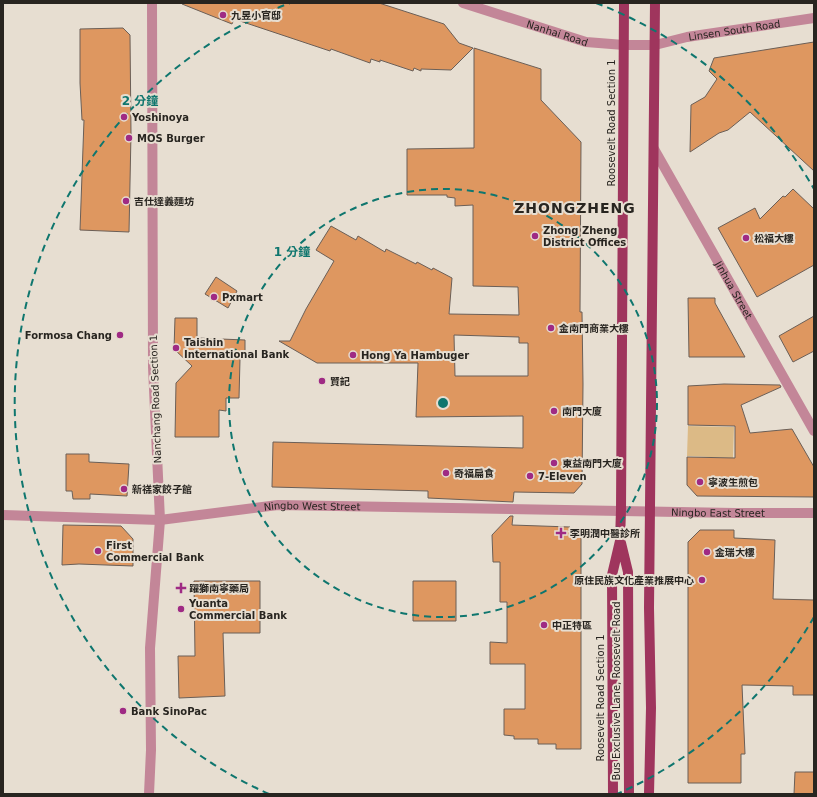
<svg xmlns="http://www.w3.org/2000/svg" width="817" height="797" viewBox="0 0 817 797" font-family="'DejaVu Sans','Noto Sans TC',sans-serif">
<style>
.green{fill:#dcba86}
.building{fill:#de9760;stroke:#6b5f57;fill-rule:evenodd}
.lines{fill:none;stroke-linecap:round;stroke-linejoin:round}
.minor{stroke:#c38698;stroke-width:10}
.tertiary{stroke:#c38698;stroke-width:10}
.primary{stroke:#9f355d;stroke-width:10}
.ring{fill:none;stroke:#0f766e;stroke-width:2;stroke-dasharray:7 5}
.poi-dot{fill:#9f2a84;stroke:#e7ded1;stroke-width:1.5}
.labels{text-anchor:middle;stroke-width:4;stroke-linejoin:round;paint-order:stroke}
.poi-label{font-size:10px;font-weight:bold;fill:#282520;stroke:#e7ded1;text-anchor:start}
.street-label{font-size:10px;fill:#282520;stroke:#e7ded1}
.district-label{font-size:14px;font-weight:bold;letter-spacing:1px;fill:#282520;stroke:#e7ded1}
.centre{fill:#0f766e;stroke:#e7ded1;stroke-width:2}
.ring-label{font-size:12px;text-anchor:middle;font-weight:bold;fill:#0f766e;stroke:#e7ded1;stroke-width:4;stroke-linejoin:round;paint-order:stroke}
</style>
<rect width="100%" height="100%" fill="#e7ded1"/>
<path class="green" d="M688,426L734,427L733,458L687,456Z"/>
<path class="building" d="M182,3H379L444,24L459,43L473,48L451,70L421,69V71L414,68L413,71L380,60V62L371,59L370,63L331,49L330,51L234,19L232,24L182,4Z
M123,28L130,35L131,133L129,232L80,230L84,120H82L80,83V29Z
M814,42V171L750,112L728,130L719,133L690,152L691,105L705,97L717,79L709,71L714,58Z
M474,48L541,69V100L581,142L580,312H582L583,384L582,484L574,493L514,492L513,502L428,498V491L272,487L273,442L523,448V416L416,417L418,363H317L279,341H290L306,309L334,261L316,250L331,226L356,240L358,236L385,252L386,249L416,264L417,262L432,270L433,268L452,278L449,314L519,315L518,287L473,286V205L455,206V198L447,197V195H407V149L474,148ZM454,335L519,337V343H528V376H455Z
M793,189L814,209V265L757,297L718,228L755,208L760,219L783,196L785,197Z
M216,277L237,291L228,308L205,294Z
M688,298H715V303L745,357H689Z
M814,316V351L793,362L779,336Z
M175,318H197V338L245,340V359H240L239,398H226V411L219,410V437H175L176,383L192,366L174,349Z
M724,384L780,385L781,387L741,405L750,433L792,429L814,467V497L697,496L687,485V457L735,458V426L688,425V386Z
M66,454H89V462L129,464L127,496L90,494V499H73L72,491H66Z
M510,516H513L512,525L570,527L581,538V749H556V744H538V739H514V736L504,735V709H525V664H490V642L507,643V602H500V562H493L492,535Z
M63,525L121,526L133,539V566L79,564L62,565Z
M700,530H734V538L775,540L773,599L814,600V695H793V686L742,685L745,754H741V783H688V542Z
M194,581H260V633H223L225,696L179,698L178,656H195Z
M413,581H456V621H413Z
M795,772H814V794H794Z"/>
<g class="lines">
<g class="minor">
<path id="s1" d="M3,515L160,520L278,505L735,513H814"/>
<path d="M149,794L151,750L150,648L160,520L153,367L152,3"/>
</g>
<g class="tertiary">
<path id="s2" d="M463,3L586,42L624,45H655L687,37L814,18"/>
<path id="s3" d="M654,149L814,431"/>
</g>
<path class="primary" d="M621,543L628,572L629,794
M613,794L612,575L620,541L621,510L624,3
M649,794L651,708L649,608L655,3"/>
</g>
<g class="ring">
<circle cx="443" cy="403" r="214"/>
<path d="M814 617A428 428 0 0 1 617 794M269 794A428 428 0 0 1 290 3M596 3A428 428 0 0 1 814 189"/>
</g>
<g class="poi-dot">
<circle cx="223" cy="15" r="4"/>
<circle cx="124" cy="117" r="4"/>
<circle cx="129" cy="138" r="4"/>
<circle cx="126" cy="201" r="4"/>
<circle cx="535" cy="236" r="4"/>
<circle cx="746" cy="238" r="4"/>
<circle cx="214" cy="297" r="4"/>
<circle cx="551" cy="328" r="4"/>
<circle cx="120" cy="335" r="4"/>
<circle cx="176" cy="348" r="4"/>
<circle cx="353" cy="355" r="4"/>
<circle cx="322" cy="381" r="4"/>
<circle cx="554" cy="411" r="4"/>
<circle cx="554" cy="463" r="4"/>
<circle cx="446" cy="473" r="4"/>
<circle cx="530" cy="476" r="4"/>
<circle cx="700" cy="482" r="4"/>
<circle cx="124" cy="489" r="4"/>
<path d="M559 527h4v4h4v4h-4v4h-4v-4h-4v-4h4z"/>
<circle cx="98" cy="551" r="4"/>
<circle cx="707" cy="552" r="4"/>
<circle cx="702" cy="580" r="4"/>
<path d="M179 582h4v4h4v4h-4v4h-4v-4h-4v-4h4z"/>
<circle cx="181" cy="609" r="4"/>
<circle cx="544" cy="625" r="4"/>
<circle cx="123" cy="711" r="4"/>
</g>
<g class="labels">
<g class="poi-label">
<text x="231" y="19">九昱小官邸</text>
<text x="132" y="121">Yoshinoya</text>
<text x="137" y="142">MOS Burger</text>
<text x="134" y="205">吉仕達義麵坊</text>
<text x="543" y="234">Zhong Zheng<tspan x="543" dy="12">District Offices</tspan></text>
<text x="754" y="242">松福大樓</text>
<text x="222" y="301">Pxmart</text>
<text x="559" y="332">金南門商業大樓</text>
<text x="112" y="339" text-anchor="end">Formosa Chang</text>
<text x="184" y="346">Taishin<tspan x="184" dy="12">International Bank</tspan></text>
<text x="361" y="359">Hong Ya Hambuger</text>
<text x="330" y="385">賢記</text>
<text x="562" y="415">南門大廈</text>
<text x="562" y="467">東益南門大廈</text>
<text x="454" y="477">奇福扁食</text>
<text x="538" y="480">7-Eleven</text>
<text x="708" y="486">寧波生煎包</text>
<text x="132" y="493">新禚家餃子館</text>
<text x="570" y="537">李明潤中醫診所</text>
<text x="106" y="549">First<tspan x="106" dy="12">Commercial Bank</tspan></text>
<text x="715" y="556">金瑞大樓</text>
<text x="694" y="584" text-anchor="end">原住民族文化產業推展中心</text>
<text x="189" y="592">躍獅南寧藥局</text>
<text x="189" y="607">Yuanta<tspan x="189" dy="12">Commercial Bank</tspan></text>
<text x="552" y="629">中正特區</text>
<text x="131" y="715">Bank SinoPac</text>
</g>
<g class="street-label">
<text dy="4" stroke="none"><textPath href="#s2" startOffset="279">Linsen South Road</textPath></text>
<text dy="4" stroke="none"><textPath href="#s2" startOffset="99">Nanhai Road</textPath></text>
<text transform="translate(611 123) rotate(-90)" y="4">Roosevelt Road Section 1</text>
<text dy="4" stroke="none"><textPath href="#s3" startOffset="162">Jinhua Street</textPath></text>
<text transform="translate(155 399) rotate(-92)" y="4">Nanchang Road Section 1</text>
<text dy="4" stroke="none"><textPath href="#s1" startOffset="310">Ningbo West Street</textPath></text>
<text dy="4" stroke="none"><textPath href="#s1" startOffset="716">Ningbo East Street</textPath></text>
<text transform="translate(616 691) rotate(-90)" y="4">Bus Exclusive Lane, Roosevelt Road</text>
<text transform="translate(600 698) rotate(-90)" y="4">Roosevelt Road Section 1</text>
</g>
<g class="district-label">
<text x="575" y="213">ZHONGZHENG</text>
</g>
</g>
<circle cx="443" cy="403" r="6" class="centre"/>
<g class="ring-label">
<text x="140" y="105">2 分鐘</text>
<text x="292" y="256">1 分鐘</text>
</g>
<rect width="817" height="797" fill="none" stroke="#282520" stroke-width="8"/>
</svg>
